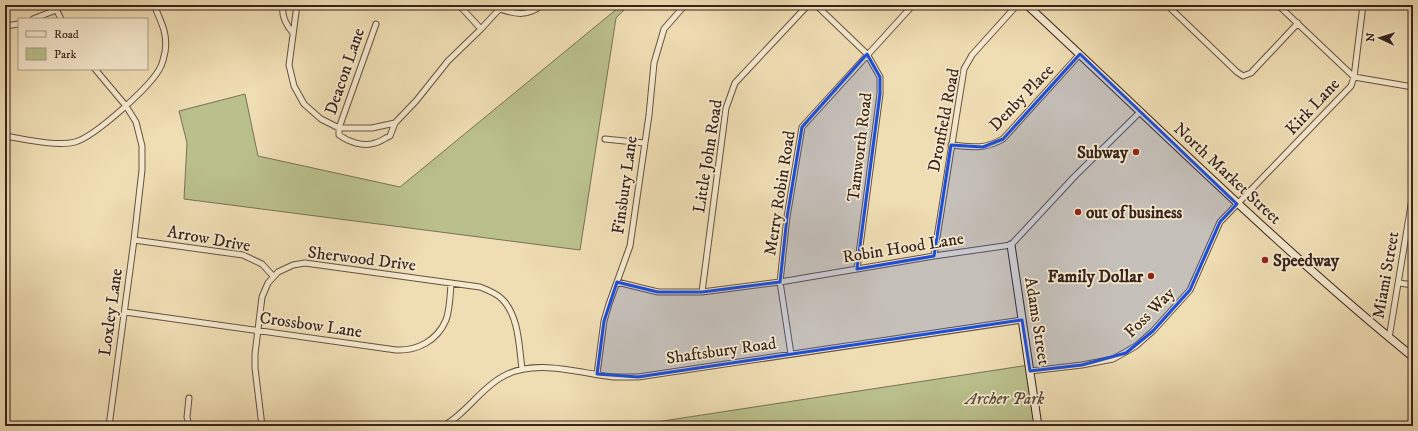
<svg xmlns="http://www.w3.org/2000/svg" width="1418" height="431" viewBox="0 0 1418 431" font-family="'IM FELL DW Pica',serif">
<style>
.green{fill:#bac08c;stroke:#787254}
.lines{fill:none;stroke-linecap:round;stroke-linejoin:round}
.street-casing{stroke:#655242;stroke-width:7}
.secondary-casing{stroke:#37231c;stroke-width:9}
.street{stroke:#f5e9ce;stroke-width:5}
.secondary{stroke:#f5e9ce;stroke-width:7}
.marked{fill:#1d4ed8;fill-opacity:0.2;stroke:#1d4ed8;stroke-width:3;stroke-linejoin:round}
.poi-dot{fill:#8f2418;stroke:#f5e9ce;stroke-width:1.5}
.labels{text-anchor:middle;stroke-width:3.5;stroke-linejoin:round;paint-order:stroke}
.street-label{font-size:17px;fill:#37231c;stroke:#f5e9ce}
.poi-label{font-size:17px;font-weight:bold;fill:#37231c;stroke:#f5e9ce;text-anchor:end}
.park-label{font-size:17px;font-style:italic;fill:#584a38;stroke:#f5e9ce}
</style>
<rect width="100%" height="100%" fill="#efddb3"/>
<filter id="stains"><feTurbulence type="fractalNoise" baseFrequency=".005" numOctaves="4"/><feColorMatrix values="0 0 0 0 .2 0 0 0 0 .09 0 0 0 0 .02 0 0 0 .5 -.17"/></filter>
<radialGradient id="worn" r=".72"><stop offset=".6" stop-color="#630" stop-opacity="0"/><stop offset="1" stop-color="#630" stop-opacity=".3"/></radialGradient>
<path class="green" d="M618,8L624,10L616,18L580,250L184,199L187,143L179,111L245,94L258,156L400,187Z
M1029,365L1038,426H630Z"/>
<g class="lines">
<g class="street-casing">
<path id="street" d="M54,5L61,19
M283,5C281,16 286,25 293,33
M297,5L289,65L294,86L304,104L321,119L339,128H372L395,123L416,101L448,61L481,29L503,5
M459,5L481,29
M816,5L867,54L880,77V94L857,269
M1167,5L1237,72L1243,76L1251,73L1298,23
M1278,5L1354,77L1413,87
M500,9C517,15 528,16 542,5
M33,19L56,10
M376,24L339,128V135C349,142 363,147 375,143C380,142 385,138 390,136L395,123
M5,27V26L19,24
M95,69L126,106L136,122L142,146V170L134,240L109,426
M5,136C24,139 57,147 75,142C94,137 153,85 161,66C163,62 164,56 165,52C168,33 161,22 154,5
M605,139L644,143
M951,145C973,147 983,150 1003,139L1080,54
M134,240L243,255L262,264L273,276
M934,256L964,69L972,55L1017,5
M617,282L658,292H702L780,282L934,256L1011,245L1075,176L1140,112
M1399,283L1413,285
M702,292L726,108L735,83L808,5
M125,312L396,350C417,351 437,341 446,320C450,309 450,296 451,284
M1389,338L1413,193
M791,354L780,282L787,217L802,127L913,5
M1030,371L1082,365L1113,359L1136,346L1153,331L1190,290L1220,222L1351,86L1354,77L1363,5
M597,374L604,321L609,304L630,246L649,115L654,63L664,29L685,5
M189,426L187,417L189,398
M262,426L255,368V354L262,297L268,283L278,272L293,265L305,263L480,287C488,290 496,293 502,299C519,316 519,346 522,369
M443,426C465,415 480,389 502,377C534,358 578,373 613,377C622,377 630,377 638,377L1022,320"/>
</g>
<g class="secondary-casing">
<path id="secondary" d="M1027,5C1155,124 1278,247 1413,357
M1011,245L1038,426"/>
</g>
<use href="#street" class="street"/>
<use href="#secondary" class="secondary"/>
</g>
<path class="marked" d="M867,54L880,77V94L857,269L934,256L951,145L983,147L1003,139L1080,54L1237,204L1220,222L1190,290L1153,331L1126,353L1082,365L1030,371L1022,320L638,377L597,374L604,321L617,282L658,292H702L780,282L787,217L802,127Z"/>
<g class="poi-dot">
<circle cx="1136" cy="152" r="4"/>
<circle cx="1078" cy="212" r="4"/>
<circle cx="1265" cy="260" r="4"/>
<circle cx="1151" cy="276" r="4"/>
</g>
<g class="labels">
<g class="street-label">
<text transform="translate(344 71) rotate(-71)" y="6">Deacon Lane</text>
<text transform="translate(1021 97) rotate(-46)" y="6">Denby Place</text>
<text transform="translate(1312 106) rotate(-47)" y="6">Kirk Lane</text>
<text transform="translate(943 120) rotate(-79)" y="6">Dronfield Road</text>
<text transform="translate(859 147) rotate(-83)" y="6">Tamworth Road</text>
<text transform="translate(707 156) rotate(-81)" y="6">Little John Road</text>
<text transform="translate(1228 173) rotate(43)" y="6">North Market Street</text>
<text transform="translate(624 185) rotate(-82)" y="6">Finsbury Lane</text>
<text transform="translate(779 193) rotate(-81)" y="6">Merry Robin Road</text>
<text transform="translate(209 238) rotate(10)" y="6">Arrow Drive</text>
<text transform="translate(903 247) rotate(-9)" y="6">Robin Hood Lane</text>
<text transform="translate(362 258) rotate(7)" y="6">Sherwood Drive</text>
<text transform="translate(1385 275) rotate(-80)" y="6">Miami Street</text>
<text transform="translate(110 312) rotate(-82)" y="6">Loxley Lane</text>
<text transform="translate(1149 312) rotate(-45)" y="6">Foss Way</text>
<text transform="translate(1038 321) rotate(81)" y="6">Adams Street</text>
<text transform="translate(311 324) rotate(8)" y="6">Crossbow Lane</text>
<text transform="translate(721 350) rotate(-8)" y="6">Shaftsbury Road</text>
</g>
<g class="poi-label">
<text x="1128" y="158">Subway</text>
<text x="1086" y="218" text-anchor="start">out of business</text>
<text x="1273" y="266" text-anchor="start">Speedway</text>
<text x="1143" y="282">Family Dollar</text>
</g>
<g class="park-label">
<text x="1005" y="404">Archer Park</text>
</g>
</g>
<rect width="1418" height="431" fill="none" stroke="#efddb3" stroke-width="20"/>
<rect x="6" y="6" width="1406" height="419" fill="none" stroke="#37231c" stroke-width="2"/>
<rect x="10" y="10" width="1398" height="411" fill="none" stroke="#37231c"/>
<rect x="18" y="18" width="130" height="52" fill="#f5e9ce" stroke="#a99a87"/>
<rect x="26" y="31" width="20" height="6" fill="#f5e9ce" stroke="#a99a87"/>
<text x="54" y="38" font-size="12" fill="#37231c">Road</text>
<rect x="26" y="48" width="20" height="12" fill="#bac08c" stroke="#a99a87"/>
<text x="54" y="58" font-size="12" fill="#37231c">Park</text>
<g transform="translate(1380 38) rotate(274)" stroke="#f5e9ce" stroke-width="3" paint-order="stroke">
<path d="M0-3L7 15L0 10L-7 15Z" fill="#37231c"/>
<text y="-6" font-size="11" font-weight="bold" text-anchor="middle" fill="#37231c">N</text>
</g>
<rect width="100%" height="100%" filter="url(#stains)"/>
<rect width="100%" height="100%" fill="url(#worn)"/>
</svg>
